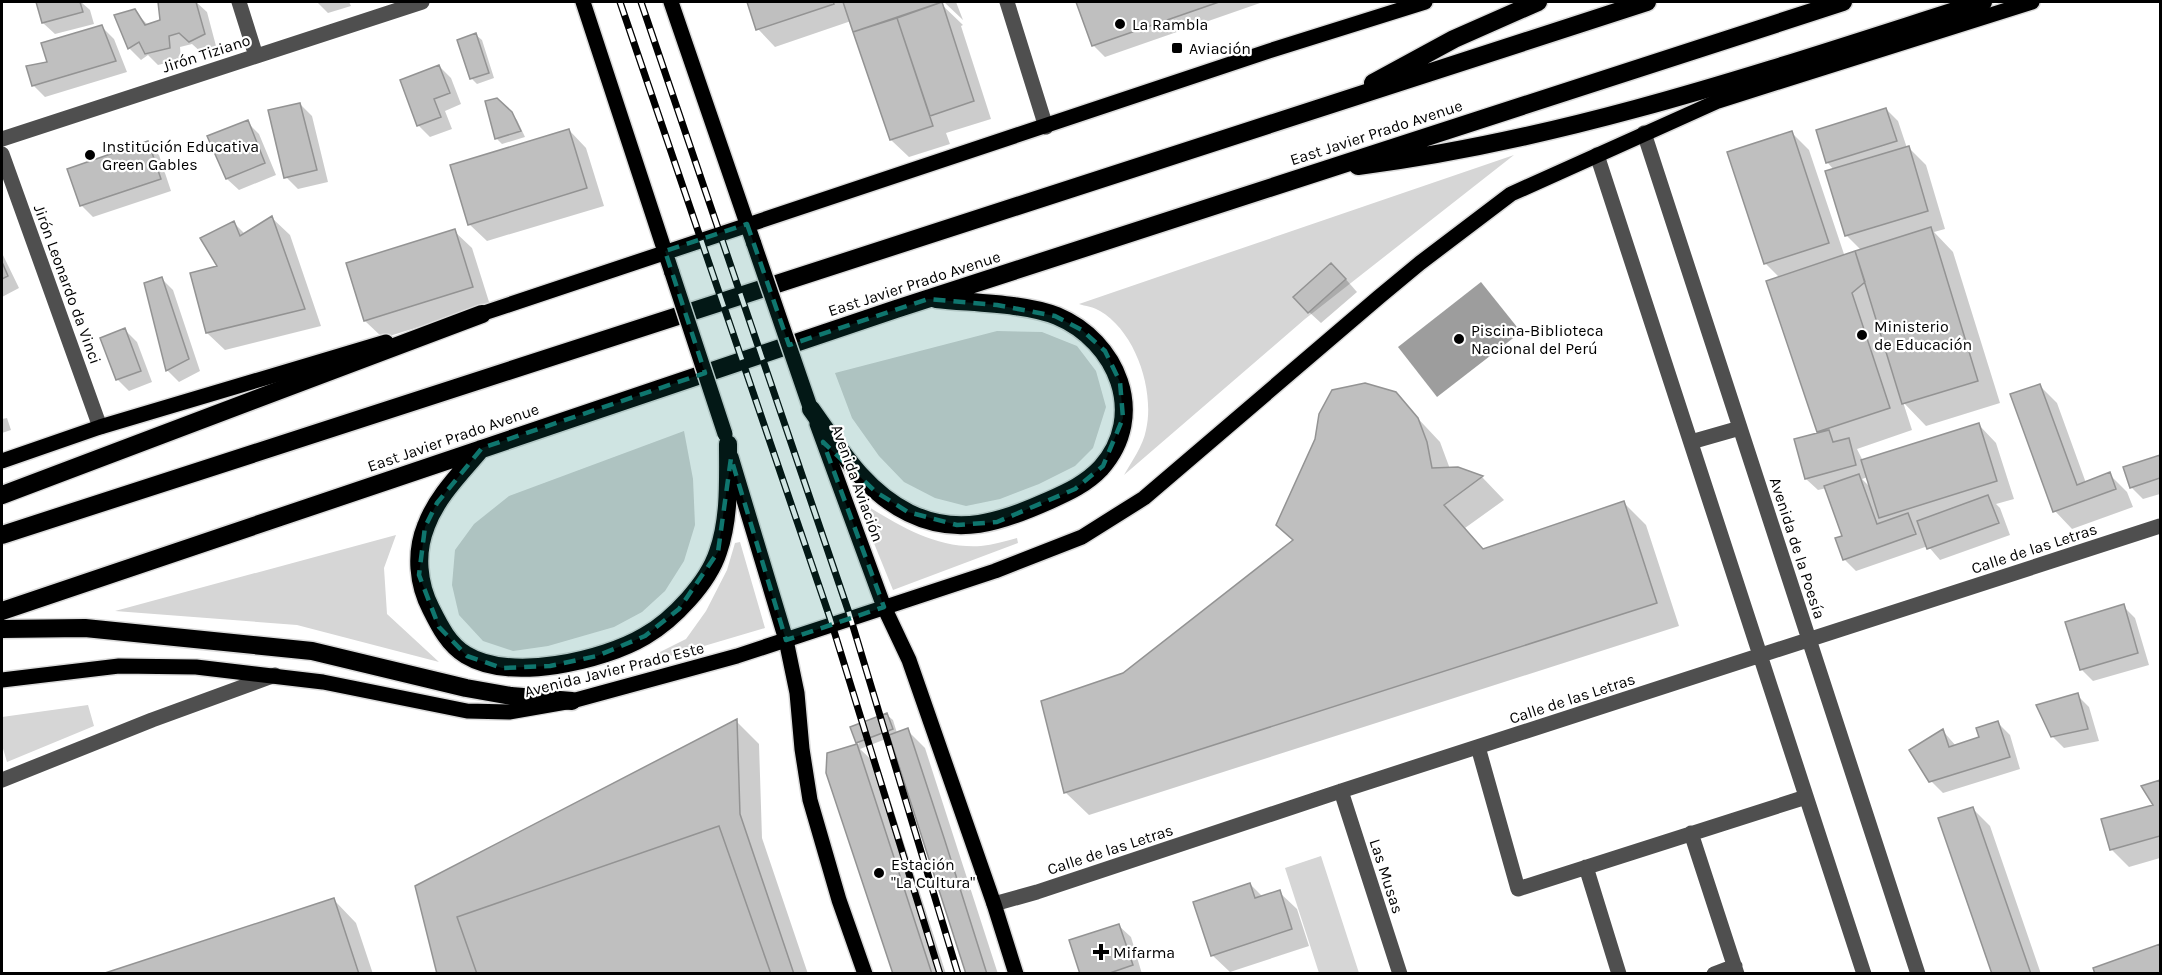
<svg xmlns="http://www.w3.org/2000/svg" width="2162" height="975" viewBox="0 0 2162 975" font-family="Karla,sans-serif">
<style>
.green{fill:#d6d6d6}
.water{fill:#9d9d9d}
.shadow{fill:#0003;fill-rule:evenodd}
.building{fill:#bfbfbf;stroke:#939393;stroke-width:1.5}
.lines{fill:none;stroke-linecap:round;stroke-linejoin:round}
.major-casing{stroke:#dbdbdb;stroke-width:18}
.highway-casing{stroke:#dbdbdb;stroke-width:21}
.minor{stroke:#4f4f4f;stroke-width:15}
.major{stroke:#000;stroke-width:15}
.highway{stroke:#000;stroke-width:18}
.rail-casing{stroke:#000;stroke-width:7}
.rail{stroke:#fff;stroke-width:4.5;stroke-dasharray:14;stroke-linecap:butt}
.major-bridge-casing{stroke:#dbdbdb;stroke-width:18;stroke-linecap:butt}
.major-bridge{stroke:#000;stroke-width:15}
.marked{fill:#0f766e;fill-opacity:0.2;stroke:#0f766e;stroke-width:4.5;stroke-dasharray:12 8;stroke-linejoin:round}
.poi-dot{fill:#000;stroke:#fff;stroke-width:2}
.labels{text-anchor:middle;stroke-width:4.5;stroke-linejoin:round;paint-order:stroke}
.poi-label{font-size:16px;fill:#000;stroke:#fff;text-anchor:start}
.street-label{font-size:16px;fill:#000;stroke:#fff}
</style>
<rect width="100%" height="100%" fill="#fff"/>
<path class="green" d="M1514,155L1305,319L1124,475C1132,461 1143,446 1146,430C1155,391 1136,332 1100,311C1094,307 1085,306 1079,304Z
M997,331L1042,332L1077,346L1096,371L1106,407L1093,448L1075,466L1039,484L1000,499L966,506L935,498L904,482L879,456L852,418L835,373Z
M684,431L693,479L695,525L684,561L665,591L642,612L614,627L548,646L513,651L483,641L459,615L452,585L455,550L474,524L509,496Z
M856,499C895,523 933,549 981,546C993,545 1005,541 1017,538L1018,543L893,590Z
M396,535L384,568L387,614L439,662L297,625L115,611Z
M740,542L765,628L650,662V657L686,639L706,611L727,570L735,543Z
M88,705L94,726L7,762L2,745V717Z
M1321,856L1359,973H1319L1285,868Z"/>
<path class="water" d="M1481,282L1521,332L1437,397L1398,347Z"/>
<path class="shadow" d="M37,2H81L90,10L94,24L55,34L43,23Z
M180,2H196L207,12L216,46L202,53L192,44L180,47L181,59L158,65L148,55L141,60L129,48L134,11L148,25L162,21L160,4Z
M317,2H349L351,6L328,13Z
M748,2H939L963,25L961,26L991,119L946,133L950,144L909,157L891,140L851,21L775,47L758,29Z
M944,2H956L963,20Z
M1077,2H1263L1105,57L1093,45Z
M102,27L114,39L127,72L45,97L33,85Z
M476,35L482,40L494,78L477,84L471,78Z
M439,66L451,78L461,104L445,111L452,129L430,137L418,125Z
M300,104L312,116L328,182L298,189L286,177Z
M1886,109L1898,121L1907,148H1909L1926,165L1945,229L1934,232L1953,252L2000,403L1926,426L1903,402L1912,430L1857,449L1863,461L1979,425L1996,443L2014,499L1996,504L2000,508L2010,535L1940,560L1928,546L1856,571L1844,559V537L1827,488L1818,490L1806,479L1820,434L1818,431L1780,278L1765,263L1792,133L1809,150L1845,257L1862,251L1846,235L1834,170L1827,162ZM1868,477L1872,489L1862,479Z
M511,113L517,120L525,137L502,144L496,138Z
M247,122L259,134L276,175L239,190L227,179Z
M569,130L586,148L604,206L487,241L469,224Z
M147,143L159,155L171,191L93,217L81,205Z
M272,218L290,235L321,326L225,350L207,333L220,267L234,223L245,234Z
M454,231L472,248L490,305L383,338L365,321L347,264Z
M2,253L19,288L2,297Z
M1343,276L1357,292L1321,323L1309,312Z
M161,278L173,290L200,371L179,382L167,370Z
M125,330L137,342L152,382L129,391L117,379Z
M2039,385L2057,403L2086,483L2109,474L2127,492L2133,507L2072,529L2055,511Z
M1395,394L1440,442L1450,469H1458L1482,477L1504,500L1465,528L1484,550L1623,502L1646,525L1679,626L1089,815L1066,793L1043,702L1123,675L1294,541L1277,525Z
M7,418L11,430L2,433V419Z
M2160,457V494L2143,499L2131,487L2125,468Z
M2123,606L2135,618L2149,665L2093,681L2082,670L2067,623Z
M2077,695L2089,707L2099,741L2064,748L2052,736Z
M887,715L893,720L897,733L907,730L925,748L998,974H967L891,737L860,749L880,768L946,974H894L829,754L859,744L857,742Z
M736,721L759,744L762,838L808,974H438Z
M1998,723L2010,735L2020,769L1943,793L1931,781L1943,731L1956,746L1981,738Z
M2160,782V858L2129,867L2111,849L2155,806L2144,786Z
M1972,808L1990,826L2041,974H1993Z
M1250,884L1263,897L1279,892L1297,909L1309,946L1230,972L1212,955Z
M334,900L356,923L373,974H108Z
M1119,926L1131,937L1142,974H1081Z"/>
<path class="building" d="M36,2H80L83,12L42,23Z
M158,2H196L205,34L189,42L179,33L169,36L170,48L145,54L139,42L128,49L114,15L135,9L145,25L160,20Z
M747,2H833L834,4L756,30Z
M843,2H942L853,32Z
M942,2L974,101L930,116L897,18Z
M1076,2H1219L1092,46Z
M897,18L933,126L890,140L853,32Z
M102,25L116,61L32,86L26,66L47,62L41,43Z
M476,33L489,73L470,79L457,40Z
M439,65L450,93L434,99L441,117L417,126L400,80Z
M497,98L512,112L521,131L495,139L485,101Z
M300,103L317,170L284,178L268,110Z
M1886,108L1897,141L1826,163L1816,130Z
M248,120L265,163L226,179L207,136Z
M569,129L587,188L468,225L450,165Z
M1792,131L1829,243L1764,264L1727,152Z
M148,141L161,179L80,206L67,169Z
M1909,146L1928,211L1845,236L1825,171Z
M272,216L305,309L206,333L190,273L217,266L200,238L234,221L240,236Z
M1931,227L1978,381L1902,404L1855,251Z
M455,229L473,287L364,321L346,263Z
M1855,251L1865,282L1852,293L1890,408L1817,432L1766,281Z
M2,262L8,276L2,279Z
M1331,263L1346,279L1308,313L1293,297Z
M162,277L189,359L166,371L144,283Z
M125,328L141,371L116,380L100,338Z
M1365,383L1396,392L1418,418L1427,442L1432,468L1458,467L1483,476L1444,505L1483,549L1624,501L1657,603L1064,793L1041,701L1123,673L1293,540L1276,525L1315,439L1319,414L1332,390Z
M2040,384L2077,485L2110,472L2116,489L2053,512L2010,394Z
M1979,423L1997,481L1879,518L1861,460Z
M1829,430L1833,442L1849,438L1856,465L1805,479L1794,439Z
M2160,455V478L2130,488L2123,467Z
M1859,474L1877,524L1908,513L1916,534L1843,560L1835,538L1842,536L1824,486Z
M1988,495L1999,523L1927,549L1917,521Z
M2124,604L2138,653L2080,670L2065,622Z
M2078,693L2088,729L2051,737L2036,705Z
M887,713L893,729L856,743L850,727Z
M737,719L740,814L794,974H437L415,886Z
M1998,721L2010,757L1929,782L1909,750L1943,729L1949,747L1979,737L1976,728Z
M908,728L945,841L987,974H966L889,735Z
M857,744L932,974H893L826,773L827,753Z
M2160,780V836L2110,850L2101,819L2153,805L2141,786Z
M1973,807L2031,974H1992L1938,818Z
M719,826L771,974H477L457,917Z
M1250,883L1255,898L1280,890L1292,929L1211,956L1193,902Z
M334,898L359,974L105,973Z
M1119,924L1133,965L1107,974H1080L1069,940Z
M2160,944V974H2095L2093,968Z"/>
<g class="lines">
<g class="major-casing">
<path id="major" d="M583,2L672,273
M671,2L754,244
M472,317L1269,51L1425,2
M817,424L884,607L909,660L994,904L1016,974
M731,457L786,640L797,693L802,749L810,800L839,900L865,974
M2,461L100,427L386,342
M2,680L119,666L196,667L323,682L467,711L509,712L572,701L737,656L995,571L1082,537L1144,498L1379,297L1420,263L1511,194L1718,101L2032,2"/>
</g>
<g class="highway-casing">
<path id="highway" d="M1373,83L1454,39L1538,2
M1358,166C1572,139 1778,67 1983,2
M811,409C839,448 864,491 909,513C958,537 1001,522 1048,501C1068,492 1086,484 1101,468C1148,415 1117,341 1057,316C1024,303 972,303 936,299
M481,449C461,473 437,496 426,526C415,553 418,584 431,609C440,627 449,645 466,655C510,682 603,661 645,636C673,620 708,583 718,552C730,518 728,479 728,444
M2,495L482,314
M2,535L1647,2
M2,611L896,309L1843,2
M2,629L85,628L312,651L466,688L511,696L572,701"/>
</g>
<path class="minor" d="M239,2L256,56
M1007,2L1046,127
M1644,133L1918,974
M2,139L422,2
M2,154L100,427
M1597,155L1864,974
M1691,442L1740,428
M1478,747L1518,889L1806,797
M2,780L152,720L275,675
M1341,791L1400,974
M1691,833L1737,974
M1586,867L1619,974
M994,904L1037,892L1341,791L2160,526
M1714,974L1735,966"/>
<use href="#major" class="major"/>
<use href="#highway" class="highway"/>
<g class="rail-casing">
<path id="rail" d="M620,2L830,618L940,974
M641,2L849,613L958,974"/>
</g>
<use href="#rail" class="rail"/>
<g class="major-bridge-casing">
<path id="major-bridge" d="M754,244L809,404
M672,273L725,434"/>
</g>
<use href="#major-bridge" class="major-bridge"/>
</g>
<path class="marked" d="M747,224L789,345L928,299L997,305L1055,316L1082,330L1105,351L1120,382L1123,418L1103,466L1075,489L997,522L957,525L908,512L876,492L823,442L884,607L786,640L731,458L718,552L679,609L645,636L597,656L550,666L502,668L467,656L439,627L419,575L425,527L437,503L482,448L705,373L665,251Z"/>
<g class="poi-dot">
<circle cx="1120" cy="24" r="6"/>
<rect x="1171" y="42" width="12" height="12" rx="3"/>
<circle cx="90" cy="155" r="6"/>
<circle cx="1862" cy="335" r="6"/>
<circle cx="1459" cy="339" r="6"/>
<circle cx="879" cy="873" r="6"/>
<path d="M1098 943h6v6h6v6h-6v6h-6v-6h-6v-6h6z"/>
</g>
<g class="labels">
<g class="poi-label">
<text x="1132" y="30">La Rambla</text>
<text x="1189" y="54">Aviación</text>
<text x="102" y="152">Institución Educativa<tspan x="102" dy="18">Green Gables</tspan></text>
<text x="1874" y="332">Ministerio<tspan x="1874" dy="18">de Educación</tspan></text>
<text x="1471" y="336">Piscina-Biblioteca<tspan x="1471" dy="18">Nacional del Perú</tspan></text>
<text x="891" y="870">Estación<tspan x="891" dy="18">"La Cultura"</tspan></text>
<text x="1113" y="958">Mifarma</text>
</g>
<g class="street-label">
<text transform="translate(206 53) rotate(-18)" y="6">Jirón Tiziano</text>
<text transform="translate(1376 132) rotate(-18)" y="6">East Javier Prado Avenue</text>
<text transform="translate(914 283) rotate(-18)" y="6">East Javier Prado Avenue</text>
<text transform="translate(68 284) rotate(70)" y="6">Jirón Leonardo da Vinci</text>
<text transform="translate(453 437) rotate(-19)" y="6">East Javier Prado Avenue</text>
<text transform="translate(858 483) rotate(70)" y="6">Avenida Aviación</text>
<text transform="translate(1798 548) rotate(72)" y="6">Avenida de la Poesía</text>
<text transform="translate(2034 548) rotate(-18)" y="6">Calle de las Letras</text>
<text transform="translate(614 669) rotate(-14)" y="6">Avenida Javier Prado Este</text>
<text transform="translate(1572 698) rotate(-18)" y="6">Calle de las Letras</text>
<text transform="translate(1110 849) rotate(-18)" y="6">Calle de las Letras</text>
<text transform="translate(1387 876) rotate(72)" y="6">Las Musas</text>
</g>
</g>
<rect width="2162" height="975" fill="none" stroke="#000000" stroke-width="6"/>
</svg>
